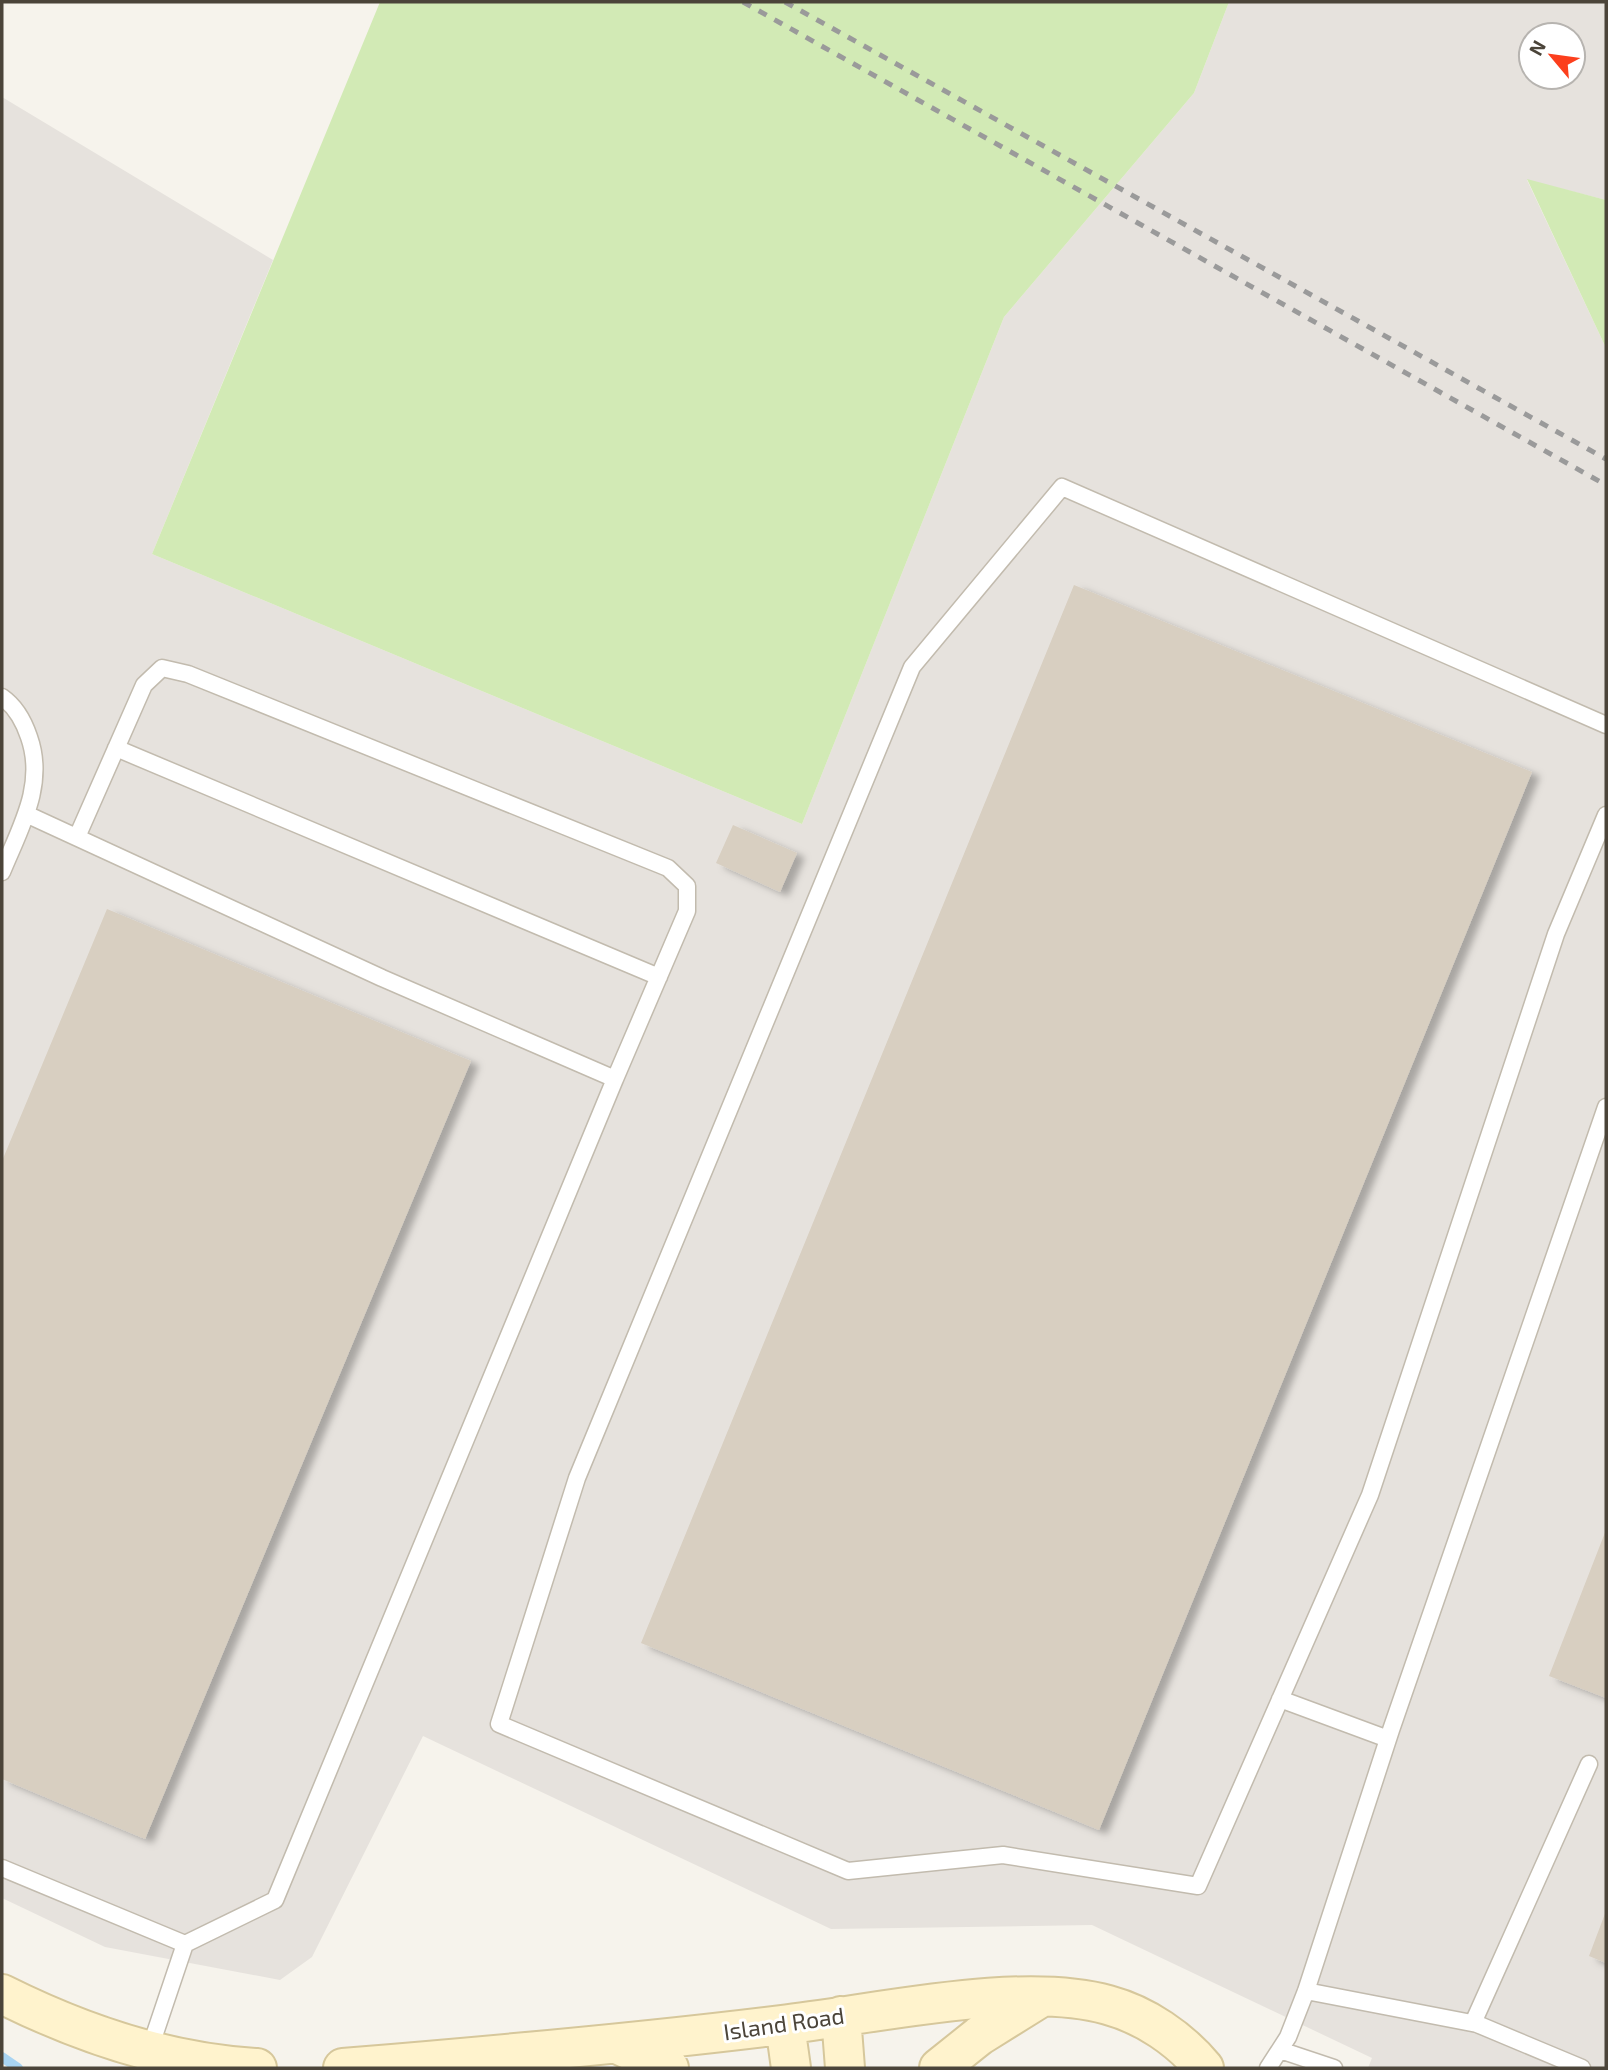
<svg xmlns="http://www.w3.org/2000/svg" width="1608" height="2070" viewBox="0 0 1608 2070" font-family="'Exo 2',sans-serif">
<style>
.industrial{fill:#e6e2dd;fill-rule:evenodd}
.green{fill:#d2eab5}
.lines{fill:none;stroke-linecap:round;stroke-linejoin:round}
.stream{stroke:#a9d4f2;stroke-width:10}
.building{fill:#d8cfc1;filter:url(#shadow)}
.lane-casing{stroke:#c2bbae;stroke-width:19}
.secondary-casing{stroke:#d6c79b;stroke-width:42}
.lane{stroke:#fff;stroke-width:16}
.secondary{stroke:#fff3cd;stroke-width:38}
.rail{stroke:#9a9a9a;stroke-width:5;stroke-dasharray:9 9;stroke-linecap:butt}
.labels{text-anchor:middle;stroke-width:6;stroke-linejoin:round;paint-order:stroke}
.street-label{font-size:23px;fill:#4b4439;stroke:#fff}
</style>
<defs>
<filter id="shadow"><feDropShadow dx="8" dy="4.5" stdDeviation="3.5" flood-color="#0004"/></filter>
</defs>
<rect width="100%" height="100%" fill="#f6f3ec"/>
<path class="industrial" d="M1229,2H1606V200L1527,180L1606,348V2068H1368L1372,2058L1092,1925L831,1929L423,1736L312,1957L280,1980L105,1947L2,1898V97L273,260L152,554L802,824L1004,317L1194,93ZM1531,35H1573V77H1531Z"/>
<path class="green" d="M380,2H1229L1194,93L1004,317L802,824L152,554Z
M1527,179L1606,200V348Z"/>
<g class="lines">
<path class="stream" d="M2,2057L18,2068"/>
</g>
<path class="building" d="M1074,585L1532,772L1099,1830L641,1643Z
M733,825L797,853L780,892L716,863Z
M107,909L471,1061L145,1839L2,1779V1161Z
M1606,1530V1698L1549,1676Z
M1606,1911V1963L1589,1956Z"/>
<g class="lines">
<g class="lane-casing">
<path id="lane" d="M2,697C15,706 24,722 29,737C46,785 20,828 2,872
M1606,725L1062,487L912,667L577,1478L499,1724L848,1871L1003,1855L1198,1886L1370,1495L1556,934L1606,815
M116,748L659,977
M77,837L144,685L162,668L188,674L668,868L687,886V911L615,1079
M1280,1699L1388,1739
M2,1868L185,1944L275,1900L615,1079L382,978L26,814
M1306,1991L1477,2024L1582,2068
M1473,2023L1589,1764
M1280,2050L1334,2068
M149,2051L185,1944
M1268,2068L1288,2037L1306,1991L1391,1730L1606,1107"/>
</g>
<g class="secondary-casing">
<path id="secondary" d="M2,1994C82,2034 167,2063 257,2068
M841,2016L845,2068
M785,2025L791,2068
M617,2044L669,2068
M343,2068C489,2056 636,2043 781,2025C872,2015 1021,1980 1108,2005C1145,2015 1180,2039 1204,2068
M939,2068L979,2036L1040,1998"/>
</g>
<use href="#lane" class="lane"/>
<use href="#secondary" class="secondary"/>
<path class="rail" d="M743,2L1606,485
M785,2L1606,459"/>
</g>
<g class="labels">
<g class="street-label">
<text transform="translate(784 2024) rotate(-8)" y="8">Island Road</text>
</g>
</g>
<rect width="1608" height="2070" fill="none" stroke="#4b4439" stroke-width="7"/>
<g transform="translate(1552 56) rotate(299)"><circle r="33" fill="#ffffff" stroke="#b7b4b0" stroke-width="2"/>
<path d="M0-5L12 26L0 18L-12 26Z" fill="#fc3f1d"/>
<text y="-10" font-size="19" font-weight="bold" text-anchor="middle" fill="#4b4439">N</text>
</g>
</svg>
